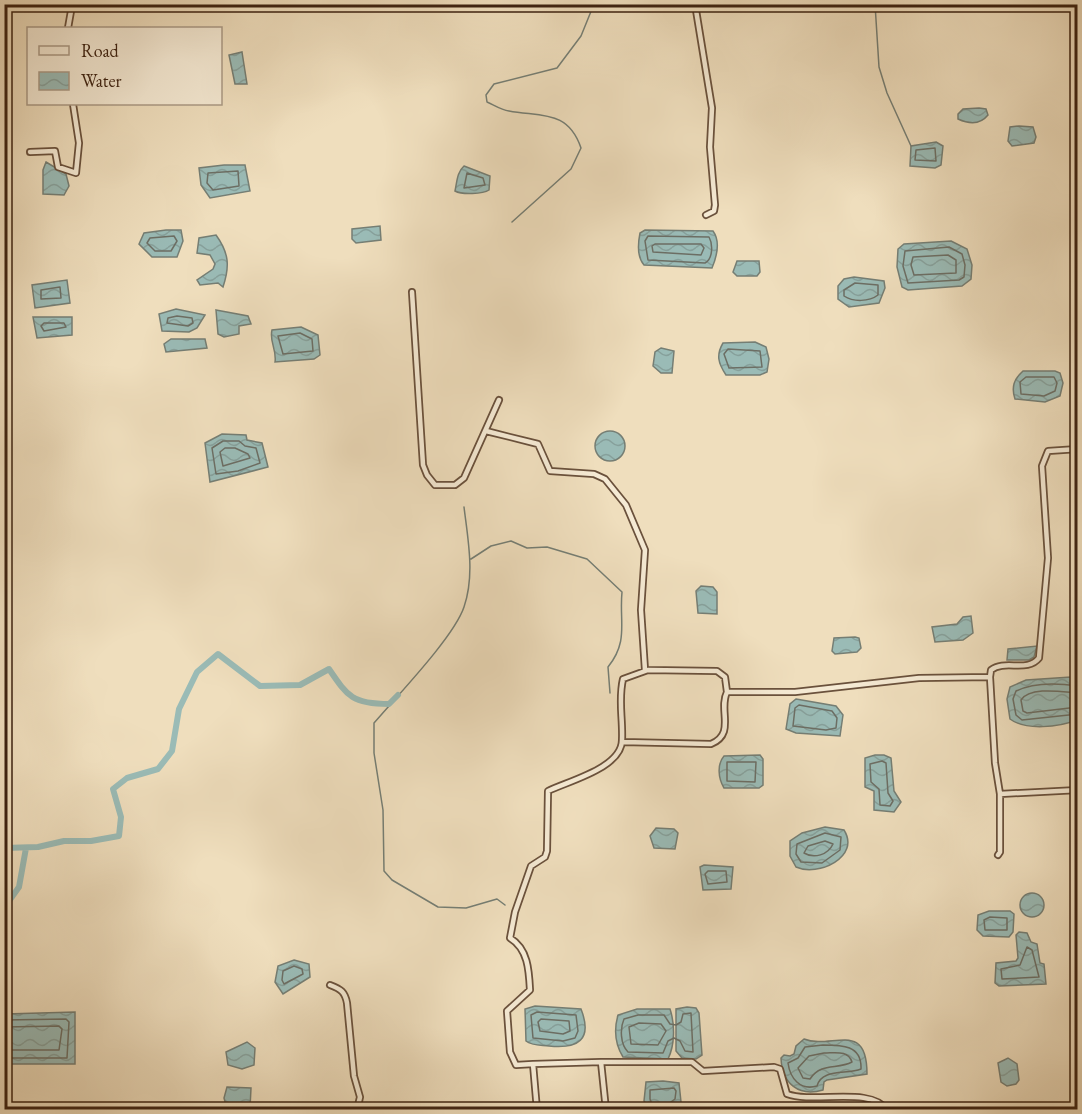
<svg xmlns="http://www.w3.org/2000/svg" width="1082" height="1114" viewBox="0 0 1082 1114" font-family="'EB Garamond',serif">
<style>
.water{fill:url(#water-waves);stroke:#757e74;stroke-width:1.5}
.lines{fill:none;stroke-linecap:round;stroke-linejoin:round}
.shore{stroke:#6c6e64;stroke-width:1.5}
.stream{stroke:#757e74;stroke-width:1.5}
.canal{stroke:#9abbb6;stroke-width:6}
.street-casing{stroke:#6a513c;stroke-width:8}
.street{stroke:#f5ead4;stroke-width:4.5}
</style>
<defs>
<pattern id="water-waves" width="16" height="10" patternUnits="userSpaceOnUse" patternTransform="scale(1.5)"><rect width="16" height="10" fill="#9abbb6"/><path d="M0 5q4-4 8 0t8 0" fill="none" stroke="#86a09b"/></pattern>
</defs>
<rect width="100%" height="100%" fill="#efdebd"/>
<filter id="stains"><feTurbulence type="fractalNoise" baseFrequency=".00333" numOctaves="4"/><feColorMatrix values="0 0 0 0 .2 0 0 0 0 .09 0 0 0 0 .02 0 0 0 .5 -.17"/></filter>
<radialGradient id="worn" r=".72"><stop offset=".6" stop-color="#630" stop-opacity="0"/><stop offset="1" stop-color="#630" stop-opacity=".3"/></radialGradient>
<path class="water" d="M242,52L247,84H235L229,55Z
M979,108L986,109L988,115C980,125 969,124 958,119V114L963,109Z
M1019,126L1033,127L1036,137L1034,143L1012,146L1008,141L1010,127Z
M936,142L943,146L941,165L935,168L910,166L911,146Z
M46,162L66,174L69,186L64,195L43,194V170Z
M224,165H245L250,191L210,198L201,185L199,168Z
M464,166L490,176L489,190C483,194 462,195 455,191C457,182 457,172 464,166Z
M380,226L381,240L356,243L352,239V229Z
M166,230H181L183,241L177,257H152L139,244L144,233Z
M645,230L713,231C721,242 717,256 712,268L644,265C637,257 638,243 640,233Z
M216,235C229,253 230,266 223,287L218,283L200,285L197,280L213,269L215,264L210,255L197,253L199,238Z
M951,241L967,249L972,265L971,279L962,286L908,290L902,287L897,267L898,249L904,244Z
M737,261H759L760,272L757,276H737L733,272Z
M854,277L884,281L885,288L879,303L849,307L838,299V286L844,279Z
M67,280L70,303L35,308L32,285Z
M176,309L205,315L197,328L189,332L162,331L159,314Z
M216,310L248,316L251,324L239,326V334L224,337L218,334Z
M33,317H72V335L37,338Z
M301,327L318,335L320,355L314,359L275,362C277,350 269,341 272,330Z
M171,339H205L207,348L166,352L164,344Z
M755,342L766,347L769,359L767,372L760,375H726C718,363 716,355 723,343Z
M661,348L674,351L672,373H661L653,366L655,352Z
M1023,371H1055L1060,373L1063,383L1060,396L1045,402L1015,399C1011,387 1014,379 1023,371Z
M595 446a15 15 0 1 1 30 0a15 15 0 1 1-30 0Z
M222,434L246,435L247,440L262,443L268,467L210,482L205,443Z
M701,586L713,587L717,592V614L698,613L696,591Z
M971,616L973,633L963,640L935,642L932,627L957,624L963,617Z
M855,637L859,638L861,648L857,652L835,654L832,651L834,638Z
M1037,646L1034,657L1029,660H1007L1008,649Z
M1071,677L1077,681V720C1059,727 1026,731 1010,719L1007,699L1010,687L1026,680Z
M796,699L836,706L843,715L840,736L796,733L786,729L790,704Z
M760,755L763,759V785L759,788H724C718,778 717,764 724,756Z
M875,755H884L891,758L894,791L901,802L894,812L874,810V791L865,787V758Z
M825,827L844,830C861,857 818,877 796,867L790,856V841L802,833Z
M656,828L674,829L678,833L675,849L654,848L650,836Z
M704,865L733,867L731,889L703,890L700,867Z
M1020 905a12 12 0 1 1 24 0a12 12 0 1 1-24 0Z
M989,911H1010L1014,914L1013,932L1009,937L983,936L977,930L978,915Z
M1019,932L1027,933L1031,942L1037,944L1040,963L1044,964L1046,984L999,986L995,983L996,963L1016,961L1018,958L1016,935Z
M294,960L309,964L310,977L283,994L275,982L278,966Z
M535,1006L581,1009C593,1040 578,1049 549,1046C541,1045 532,1046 526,1041L525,1009Z
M687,1007L696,1008L699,1013L702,1055L696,1059L682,1058L676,1051V1009Z
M637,1009H670C675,1024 675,1045 668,1059L623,1057C615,1044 614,1029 618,1015Z
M75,1012V1064H5V1014Z
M804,1039C831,1050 867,1019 867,1074L827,1080L824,1082L823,1090C799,1097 782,1084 781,1058L784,1055L790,1056L794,1054L796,1046Z
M247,1042L255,1048L254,1065L242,1069L228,1065L226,1052Z
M1008,1058L1017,1064L1019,1080L1016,1084L1007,1086L1001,1082L998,1063Z
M663,1081L679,1083L681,1102L677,1106L648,1107L644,1101L646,1082Z
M227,1087L251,1088L250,1108L227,1109L224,1098Z"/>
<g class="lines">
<path class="shore" d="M935,148L936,161L915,160L916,150Z
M238,171L239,186L213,190L207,183L208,173Z
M467,173L483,178L485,185L464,188Z
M174,236L177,241L171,251H155L147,243L150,238Z
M648,236L709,237C713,244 713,259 705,263L648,260L645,241Z
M655,244H701L704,248L701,255L653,252L652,246Z
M949,247L962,254L965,265L964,277L959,280L908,283L903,266L905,251Z
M948,255L956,260V273L914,275L911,265L913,257Z
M855,283L878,285V295C869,302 853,302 844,296V290Z
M60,287L61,298L41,299V290Z
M177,316L192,318L193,323L188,326L167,323L168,318Z
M44,323H64L66,327L44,331L41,326Z
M300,333L312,339L313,351L283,354L278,336Z
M728,349L760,351L762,367L729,368L724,354Z
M1026,377H1054L1057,383L1055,391L1044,396L1021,394L1020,382Z
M223,441H239L245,446L256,448L260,463L238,471L216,474L212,448Z
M225,448H235L248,454L250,458L223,466L220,452Z
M1078,686C1058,683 1034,682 1016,691L1013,699L1016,715L1022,720L1078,714
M1078,693C1063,692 1030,686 1021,700L1023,711L1027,713L1078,707
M799,705L832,711L837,718L836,728L826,730L793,726L795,708Z
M882,761L886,763L888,793L893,801L890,806L880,805L879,789L871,782L870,764Z
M756,762L755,782L727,781V762Z
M825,833L841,837L840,850L822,863L801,862L796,854L797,844Z
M825,841L833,844C828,855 814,859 804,853L808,846Z
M708,871H726L727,882L708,884L705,874Z
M990,917L1007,918V930H985L984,920Z
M1027,947L1032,950L1039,977L1002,979L1001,969L1020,965Z
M294,966L302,969L303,974L284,984L282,980L283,971Z
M537,1012L576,1015L578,1031L575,1038L563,1041L533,1038L531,1015Z
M691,1013L693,1052L685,1051L680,1041L674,1038L668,1041L663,1053L628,1052C620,1044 620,1028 624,1019L638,1015H664L670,1024L676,1025L681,1022L683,1014Z
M541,1019L569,1021L570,1031L563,1034L540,1031L538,1022Z
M4,1020L66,1019L69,1022L67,1058H4
M639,1023L661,1024L666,1031L658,1045L631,1044L629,1027Z
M4,1027L59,1026L62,1029L59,1050H4
M823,1045C842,1045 862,1045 861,1069C847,1075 822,1068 817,1086C800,1091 790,1078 788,1063L798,1058L805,1047Z
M824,1053C836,1053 848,1050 852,1062C837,1070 821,1062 810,1079L803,1078L798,1068L809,1056Z
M654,1110L650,1099V1090L674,1088L676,1091L675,1099L668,1104L667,1110"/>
<path class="stream" d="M875,4L879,67L887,93L911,146
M512,222L571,169L581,148C568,110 542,117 509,111C501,110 494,105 487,102L486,95L494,84L557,68L581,36L594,4
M464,507C468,540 475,575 464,607C454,637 396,697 374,723V753L383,810L384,871L392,880L438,907L466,908L497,899L505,905
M471,559L491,546L511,541L527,548L547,547L587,559L622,592C619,622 629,641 608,667L610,693"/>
<path class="canal" d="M4,848L38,847L64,841H91L119,836L121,817L113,789L127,778L158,769L172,751L179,709L197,672L218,654L260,686L300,685L329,669C348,697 353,704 389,704L398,695
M4,908L19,887L26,848"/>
<g class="street-casing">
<path id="street" d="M695,4L712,108L710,147L715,205L714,211L706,215
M68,28L71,11L69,4
M30,152L55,151L58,167L76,173L79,143L73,104
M412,292L423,465L427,475L435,485H455L464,478L499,400
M486,431L538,444L550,471L594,474L605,479L626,505L645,550L641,610L645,670
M1078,449L1048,451L1042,466L1048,558L1039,658C1027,673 1005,659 991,670L990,677L995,763L1000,794L1078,790
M623,742L711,744C736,734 718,710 727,692H795L919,678L990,677
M998,855L1000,852V794
M330,985C341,989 345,992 347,1003L354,1076L360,1097L357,1110
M601,1062H692L703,1071L774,1067L780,1069L787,1094C814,1104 871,1086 887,1110
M533,1064L601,1062L606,1110
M537,1110L533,1064L516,1065L510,1052L507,1011L530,990C529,970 528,949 510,938L515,912L531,866L545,857L547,851L548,791C568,781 622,768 622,740C623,718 618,700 623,679L648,670L717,671L725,677L727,692"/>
</g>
<use href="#street" class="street"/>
</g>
<rect width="1082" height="1114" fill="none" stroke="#efdebd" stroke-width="24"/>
<rect x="6" y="6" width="1070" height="1102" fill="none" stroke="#3d2211" stroke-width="3"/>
<rect x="12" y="12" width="1058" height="1090" fill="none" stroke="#3d2211" stroke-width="1.5"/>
<rect x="27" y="27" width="195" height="78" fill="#f5ead4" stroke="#ab9a86" stroke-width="1.5"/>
<rect x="39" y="46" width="30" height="9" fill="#f5ead4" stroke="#ab9a86" stroke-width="1.5"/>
<text x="81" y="57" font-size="18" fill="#3d2211">Road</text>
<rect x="39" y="72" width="30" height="18" fill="url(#water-waves)" stroke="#ab9a86" stroke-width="1.5"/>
<text x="81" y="87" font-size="18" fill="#3d2211">Water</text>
<rect width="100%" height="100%" filter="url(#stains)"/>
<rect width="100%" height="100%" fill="url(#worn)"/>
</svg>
